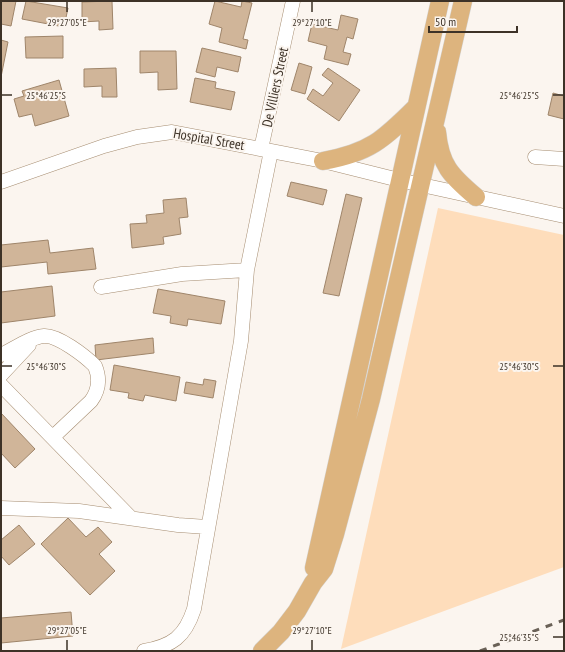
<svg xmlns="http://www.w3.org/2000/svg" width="565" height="652" viewBox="0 0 565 652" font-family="'PT Sans Narrow',sans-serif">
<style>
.park{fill:#feddbb}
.building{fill:#d0b599;stroke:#9f856a}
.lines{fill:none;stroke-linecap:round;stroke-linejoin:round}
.minor-casing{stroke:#a68d71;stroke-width:15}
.major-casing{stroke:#d4d2cf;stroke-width:19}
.minor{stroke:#fff;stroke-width:14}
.major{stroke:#ddb47e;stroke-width:18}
.rail{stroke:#6a6157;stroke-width:3;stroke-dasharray:7 7;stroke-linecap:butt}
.ticks{fill:none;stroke:#3d3227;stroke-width:1.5}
.labels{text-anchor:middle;stroke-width:4;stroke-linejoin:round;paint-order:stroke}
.street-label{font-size:14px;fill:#3d3227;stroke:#fbf5ef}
.ticks-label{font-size:10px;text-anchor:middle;fill:#3d3227;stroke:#fbf5ef;stroke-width:4;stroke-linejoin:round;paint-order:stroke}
</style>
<rect width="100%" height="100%" fill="#fbf5ef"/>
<path class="park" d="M438,208L564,235V567L341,649Z"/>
<path class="building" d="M1,1H16L11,26L1,24Z
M26,1L68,8L64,27L22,19Z
M112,1L113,29L99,30V21L82,22V2Z
M215,1L241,7L242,1L252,3L243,39L248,40L246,49L219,42L222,28L209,24Z
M341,15L358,19L353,39L347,37L343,52L351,54L348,65L324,59L327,46L308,41L312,24L338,30Z
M63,36V58H26L25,37Z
M1,40L8,42L1,77Z
M202,48L241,57L238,72L217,67L215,77L196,72Z
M140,51H176L177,89L158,90V72L140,73Z
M299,63L312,67L305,94L291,90Z
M116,68L117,97H102V86L84,87V69Z
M328,68L360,90L339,121L307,99L313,89L323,96L333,83L322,75Z
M195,78L216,82L215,88L235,92L231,110L190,102Z
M59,80L69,116L35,126L32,114L19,117L14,99L24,96L22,91Z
M553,93L564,96V119L548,115Z
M291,182L327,190L323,205L287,196Z
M346,194L362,198L339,296L323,293Z
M186,198L188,217L179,218L181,234L163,237L164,244L132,248L130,224L147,223L146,215L164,213L163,200Z
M48,240L50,253L93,248L96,269L48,274L47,262L1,267V245Z
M52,286L55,316L1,323V292Z
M158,289L225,301L221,324L188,319L187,326L170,323L171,316L153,313Z
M153,338L154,353L96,360L95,345Z
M114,365L180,377L176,401L145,395L143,401L128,398L129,393L110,390Z
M204,379L216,381L213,398L184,393L186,382L203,385Z
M1,413L35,449L15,468L1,453Z
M68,518L86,537L98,527L112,542L99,554L115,571L90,595L41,544Z
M19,525L35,544L9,565L1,556V540Z
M71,612L73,636L1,643V618Z"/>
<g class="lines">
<g class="minor-casing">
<path id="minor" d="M261,149L293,1
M535,157L564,159
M1,182L104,146L137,137L172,132L323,161L399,180L564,216
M101,287L182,274L247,270
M1,355C14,349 30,337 44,336C58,335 85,356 95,366C100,378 99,390 91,401L53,437
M1,375L29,345
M1,385L130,517
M1,508L79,511L178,525L207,527
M144,651C172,646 185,637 194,609L241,341L247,270L271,151"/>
</g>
<g class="major-casing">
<path id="major" d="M437,132C440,165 451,176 476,197
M323,161C369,153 383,140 416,107
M314,568L440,1
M262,651L281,632L297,611L313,583L324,569L335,534L371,399L463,1"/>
</g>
<use href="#minor" class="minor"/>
<use href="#major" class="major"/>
<path class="rail" d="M480,651L564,620"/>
</g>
<path class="ticks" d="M67,2V12M312,2V12M2,95H12M553,95H563M2,366H12M553,366H563M553,637H563M67,640V650M312,640V650"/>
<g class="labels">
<g class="street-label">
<text transform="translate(275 87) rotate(-78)" y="5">De Villiers Street</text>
<text transform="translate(209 139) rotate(10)" y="5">Hospital Street</text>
</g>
</g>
<g class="ticks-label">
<text x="67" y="26">29°27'05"E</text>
<text x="312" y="26">29°27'10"E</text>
<text x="46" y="99">25°46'25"S</text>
<text x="519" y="99">25°46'25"S</text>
<text x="46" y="370">25°46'30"S</text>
<text x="519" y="370">25°46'30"S</text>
<text x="67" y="634">29°27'05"E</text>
<text x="312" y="634">29°27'10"E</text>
<text x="519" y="641">25°46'35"S</text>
</g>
<rect width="565" height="652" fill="none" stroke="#3d3227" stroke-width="4"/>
<path d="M429 26v6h88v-6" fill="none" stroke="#3d3227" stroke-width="2"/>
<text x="435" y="26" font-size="12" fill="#3d3227" stroke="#fbf5ef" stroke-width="3" paint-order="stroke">50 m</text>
</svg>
